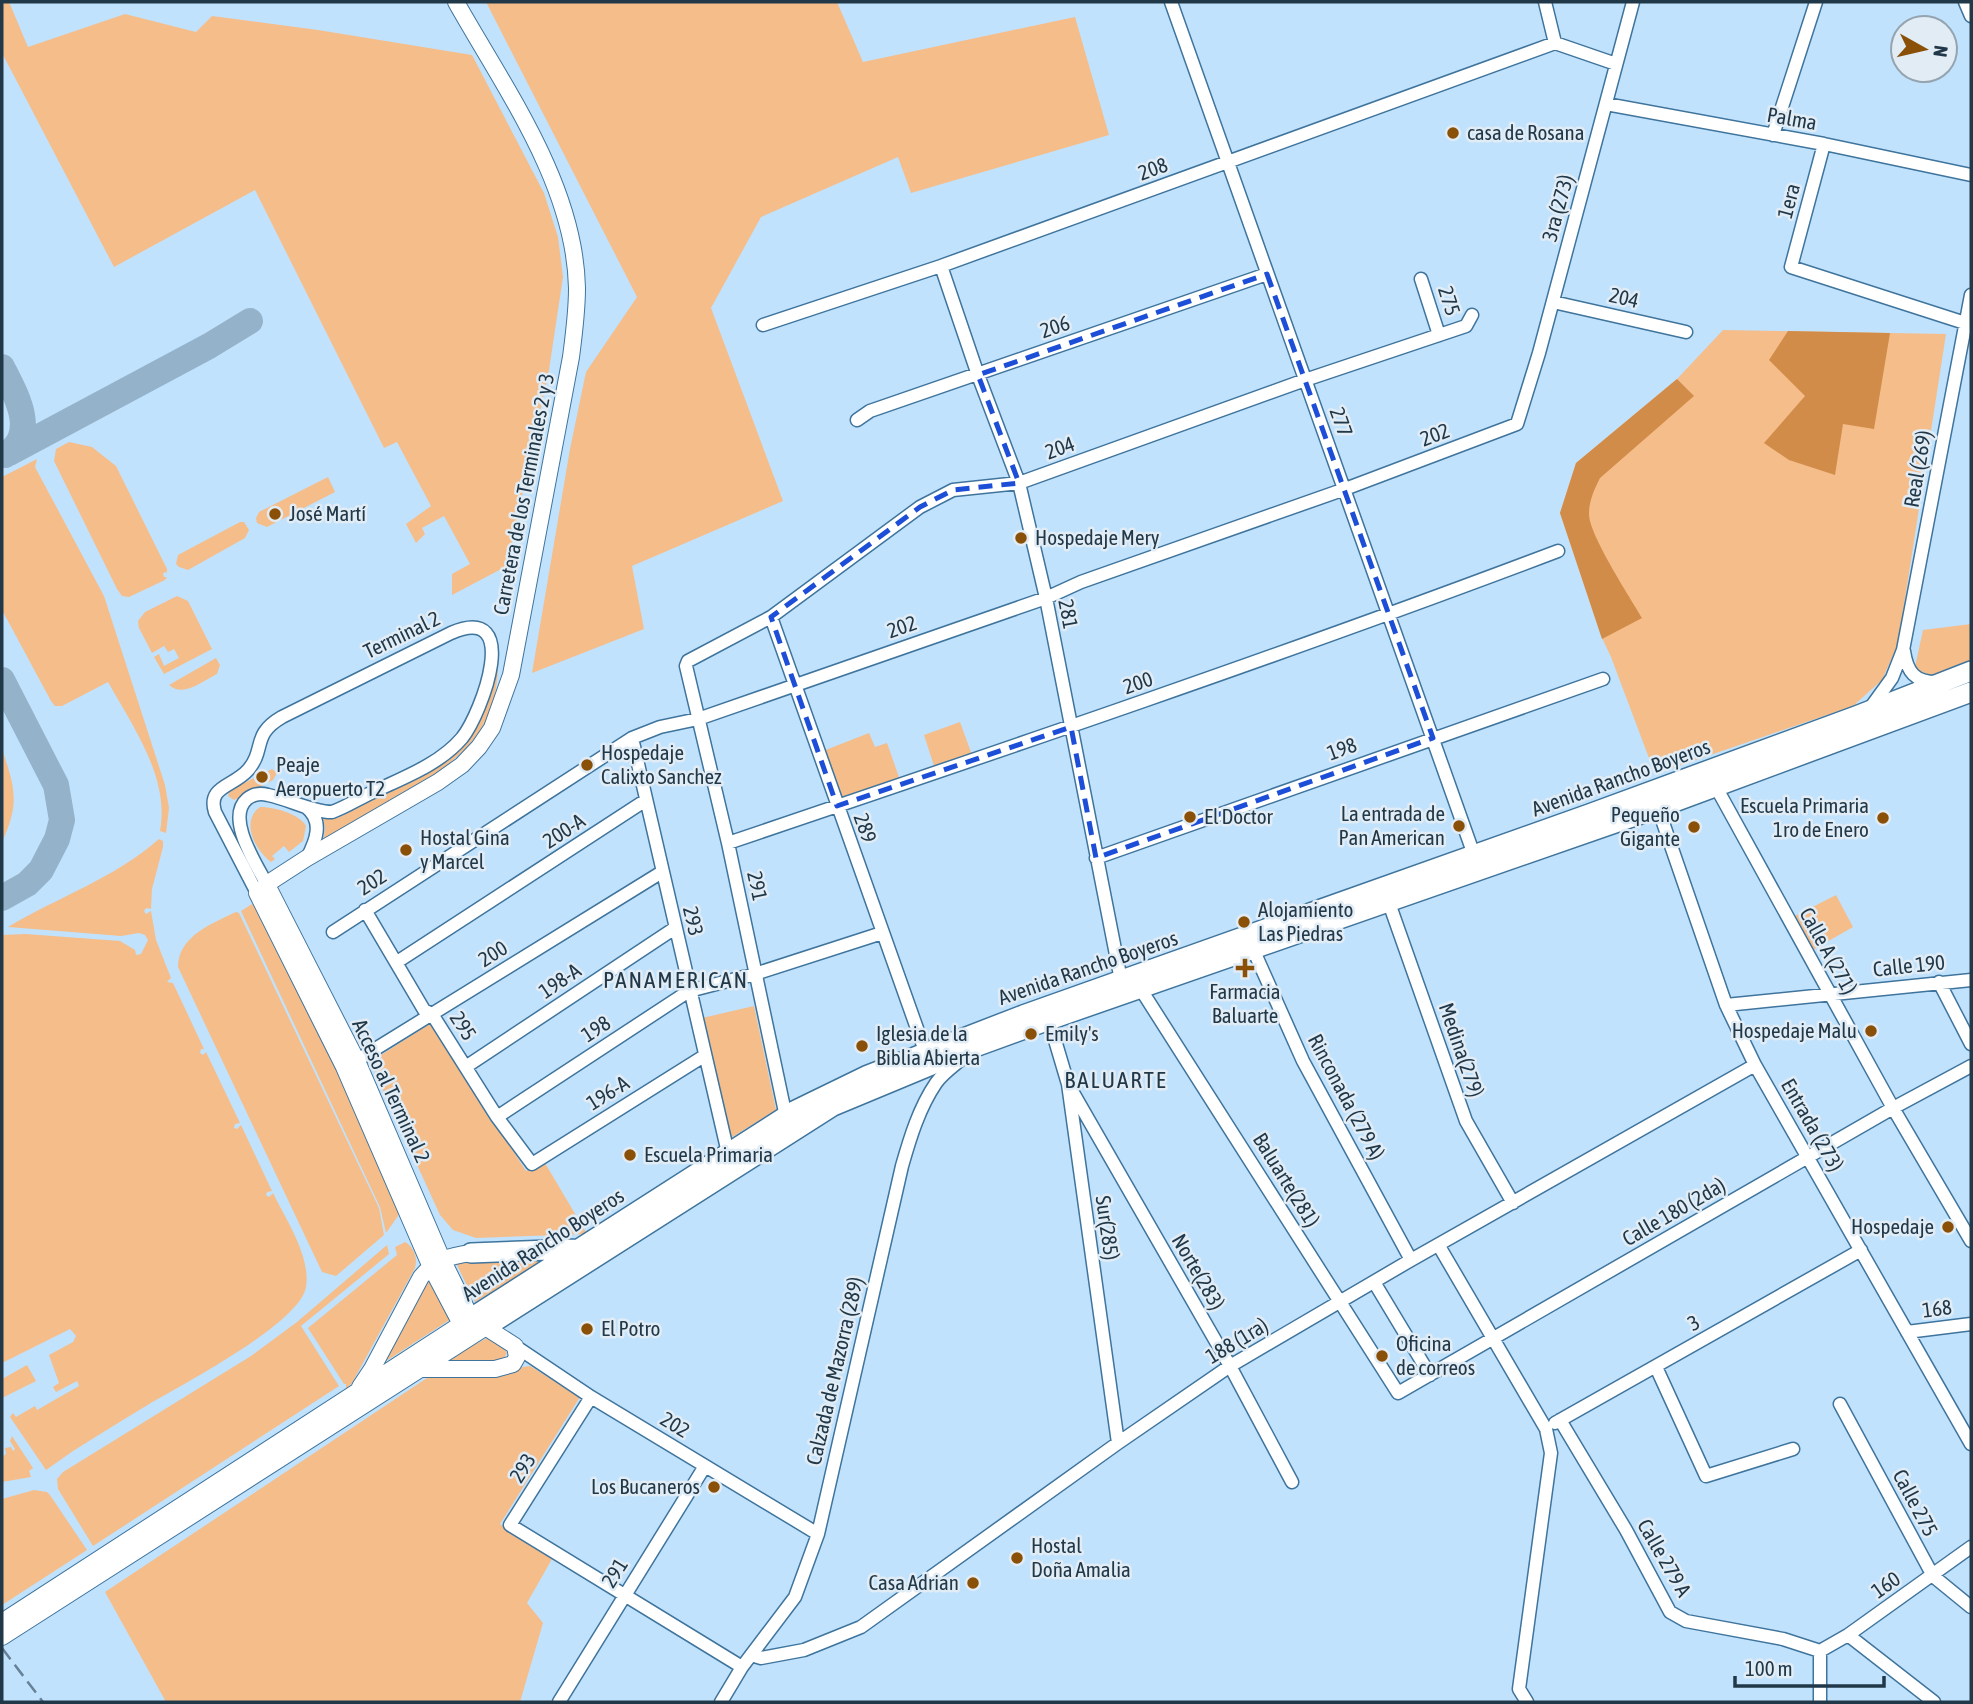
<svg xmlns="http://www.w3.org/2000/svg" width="1973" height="1704" viewBox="0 0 1973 1704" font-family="'Asap Condensed',sans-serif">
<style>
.green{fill:#f5bd8a}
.forest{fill:#d18c49}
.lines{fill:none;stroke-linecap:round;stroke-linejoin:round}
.taxiway{stroke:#94b2ca;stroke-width:26}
.minor-casing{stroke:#3f749c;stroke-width:15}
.major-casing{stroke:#3f749c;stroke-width:18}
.highway-casing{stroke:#3f749c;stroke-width:22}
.minor{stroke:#fff;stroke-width:12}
.major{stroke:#fff;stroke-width:16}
.highway{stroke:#fff;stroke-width:19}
.rail{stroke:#678297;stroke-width:2.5;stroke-dasharray:14 7;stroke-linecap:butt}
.marked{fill:none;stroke:#1d4ed8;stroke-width:5;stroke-dasharray:14 9;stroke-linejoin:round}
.poi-dot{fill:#8a5008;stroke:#e1ecf5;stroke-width:2.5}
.labels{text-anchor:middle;stroke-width:5;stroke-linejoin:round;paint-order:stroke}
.street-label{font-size:21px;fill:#213849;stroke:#e1ecf5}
.poi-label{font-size:21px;fill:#213849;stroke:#e1ecf5;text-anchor:start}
.neighbourhood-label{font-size:23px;letter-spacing:2px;fill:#213849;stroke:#e1ecf5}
</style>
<rect width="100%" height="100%" fill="#c1e2fd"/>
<path class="green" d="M2,2H9L28,47L125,14L196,32L212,16L318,30L472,55L544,193L558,237L563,277L549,370L507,566L452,595V574L470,564L444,516L422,528L425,534L416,543L406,524L431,506L397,442L384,448L255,190L114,267L2,53Z
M486,2H837L863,62L1075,17L1109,135L911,193L898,157L761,217L711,308L783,501L632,566L644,629L532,673L570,449L586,372L637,297Z
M1723,330L1946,334L1898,644L1882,680L1853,706L1655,774L1611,657L1602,638L1560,513L1576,463L1677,379Z
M69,442L92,447L116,466L167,569V573L165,572L163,574L164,577H167L165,580L129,597L122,596L117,589L54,461L56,449Z
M37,459L35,467L104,596L165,785L169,808L166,833L160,831C170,778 133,727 108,682L62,706H55L51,701L2,610V477Z
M328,477L335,492L267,527L257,523L256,518L259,512Z
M240,522H244L249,530L245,538L188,570L179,567L176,564L178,555Z
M177,596L188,601L212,649L164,674L154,657L159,654L164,666L179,658L174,649L168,652L164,646L152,653L139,628L138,621L145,612Z
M1971,624V660C1952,670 1934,684 1915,667L1923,630Z
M498,657C500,734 457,762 397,798C372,812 348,827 323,842L325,828L323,817L338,818L393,789L470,736L486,703Z
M216,658L220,665L217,674C202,681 184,698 169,685Z
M960,722L972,755L935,769L924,735Z
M869,733L875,747L887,743L900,780L840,802L823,751Z
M2,749C15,788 20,803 2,842Z
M272,769L277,773L273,780L234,800L228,796L230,790Z
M260,807C274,807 300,814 306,826L303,841L289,852L284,846L272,856L275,859L271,862C255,850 240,821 260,807Z
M159,839L163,841V847L152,889L151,909L146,908L144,911L146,914L151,911L156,940L171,978L167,982L173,983L204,1049H201L200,1053L203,1055L206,1052L240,1123L235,1124L234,1128L237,1129L241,1125L272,1191L267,1192L266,1195L269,1197L273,1193C286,1220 311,1256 306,1287C300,1324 179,1386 146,1406C121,1421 97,1436 73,1451L46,1470L10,1417L13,1413L16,1417L35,1406L37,1410L79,1386L77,1381L56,1392L53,1387L59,1383L49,1355L73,1342L76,1336L70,1329L2,1363V935L26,934L120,941L135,950L136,955L141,954L148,940L145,935L139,933L121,936L8,927C58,897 115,878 159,839Z
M1836,895L1853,927L1811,951L1793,917Z
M252,904L256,905L349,1087L400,1207L398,1216L386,1233L380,1207L241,911Z
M236,912L239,913L379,1208L384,1235L336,1276L322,1272L178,967C178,936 213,923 236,912Z
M754,1006L776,1110L729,1139L702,1018Z
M431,1023L526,1171L545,1163L587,1234L476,1238L453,1230L440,1215L370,1062Z
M405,1242C414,1247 418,1258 415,1268L352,1383L346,1389V1384H344L308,1328L397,1255L395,1247Z
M387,1245L389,1254L301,1326L339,1386L93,1546L58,1489L57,1479L63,1472L251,1356L297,1322Z
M545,1260L475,1302L457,1265L459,1261Z
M430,1280L451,1319L383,1363L428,1281Z
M487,1338L504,1349L507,1353L501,1363L443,1362Z
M27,1365L36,1381L2,1398V1379Z
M530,1366L580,1397L500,1524L552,1559L527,1603L543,1623L520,1702H166L105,1592L427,1378L443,1375L494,1378L507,1374L515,1368Z
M12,1436L33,1468L29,1471L31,1477L2,1482V1457L6,1454L5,1448L11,1447L13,1451L15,1449L10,1441Z
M34,1490L47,1492L50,1495L87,1550L2,1605V1499Z"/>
<path class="forest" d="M1788,331L1890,333L1874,429L1843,424L1835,475L1789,460L1764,443L1805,396L1769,360Z
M1677,379L1694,396L1600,478C1594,490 1589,501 1589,514C1589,535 1630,597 1642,618L1602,639L1560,513L1576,463Z"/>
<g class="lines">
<path class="taxiway" d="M2,367C15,393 40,434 5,455
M9,453L209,346L250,321
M2,680L56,785L62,820L57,839L41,870L27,884L2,898"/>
<g class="minor-casing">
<path id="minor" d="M1171,2L1474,855
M1545,2L1555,43L1616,64
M1965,2L1971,16
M1606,104L1824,144L1971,175
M1773,135L1816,2
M1824,144L1791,267L1965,323
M941,266L978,375L1019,483L1046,598L1121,980
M1421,279L1439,335
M1553,302L1686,332
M763,325L941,266L1555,43
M857,420L870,411L1267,274
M771,617L925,1051
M1904,651C1907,672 1915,682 1936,682
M1871,707L1892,678L1903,650L1971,295
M632,738L728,1153
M1716,787L1893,1108L1971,1241
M306,807C324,821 316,841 307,858
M1658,808L1726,1005L1755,1065L1971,1444
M728,843C1006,749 1283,655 1558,551
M1096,858L1603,679
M257,893L215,812C207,786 233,787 248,770C266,749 251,735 282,717L451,633C523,602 482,713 462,738C439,765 402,778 371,793C358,799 346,807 332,812C311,812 289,799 268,795C261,793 253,794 247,799C225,818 257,865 267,885
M1389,903L1466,1121L1513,1203
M365,910L424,1010L432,1014L497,1117L532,1164L704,1056
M333,932L632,738L660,727L698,719L1046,598L1081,582L1345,489L1517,424L1539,353L1633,2
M1253,949L1303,1061L1411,1260
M397,962L646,800
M1939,982L1971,1044
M1140,988L1398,1393L1893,1108L1971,1066
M1726,1005L1971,980
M1049,1020L1068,1084L1118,1443
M351,1064L662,872
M467,1066L675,928
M1068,1084L1230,1366L1292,1482
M497,1117L689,991L755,974L882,933
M786,1117L728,843L686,666L688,661L771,617L920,507L953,490L1019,483L1305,380L1466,326L1472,315
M1439,1246L1546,1429L1551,1453L1519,1689L1527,1702
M1374,1282L1430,1375
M1907,1332L1971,1324
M515,1346L591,1397L818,1534
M1656,1367L1706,1476L1793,1449
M591,1397L510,1525L742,1667
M1840,1404L1933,1576L1971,1607
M1560,1420L1626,1530L1670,1612L1686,1621L1783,1639L1820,1651V1702
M1555,1423L1861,1250
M1848,1635L1934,1702
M1820,1651L1848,1635L1971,1547
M751,1655L761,1658L804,1650L861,1627L1118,1443L1230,1366L1411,1260L1755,1065
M559,1702L705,1466
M721,1702L742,1667L795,1597L818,1534L902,1166C910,1138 919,1108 936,1083C943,1073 955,1065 964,1057"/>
</g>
<g class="major-casing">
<path id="major" d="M456,2C505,89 575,185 577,288C577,312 574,334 571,357L511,675L492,728L479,747L462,765L438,782L307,858L273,880L257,893L344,1067L430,1265L461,1324
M267,885L357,1061L442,1259L471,1318
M420,1369H495L513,1364L517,1357L515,1346L479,1323
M360,1387L372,1369L421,1277C435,1260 449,1256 471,1253
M2,1622L469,1319
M2,1637L486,1327"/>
</g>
<g class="highway-casing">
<path id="highway" d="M471,1253L577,1249
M471,1318L794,1111L868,1075L1023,1015L1589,814L1856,716L1971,671
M486,1327L833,1106L975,1047L1049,1020L1658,808L1971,692"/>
</g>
<use href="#minor" class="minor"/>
<use href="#major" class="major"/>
<use href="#highway" class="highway"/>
<path class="rail" d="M2,1648L43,1702"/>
</g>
<path class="marked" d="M1267,274L1433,738L1096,858L1071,727L837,806L771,617L920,507L953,490L1019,483L978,375Z"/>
<g class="poi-dot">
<circle cx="1453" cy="133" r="7"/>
<circle cx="275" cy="514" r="7"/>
<circle cx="1021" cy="538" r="7"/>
<circle cx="587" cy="765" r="7"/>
<circle cx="262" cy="777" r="7"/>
<circle cx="1190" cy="817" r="7"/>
<circle cx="1883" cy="818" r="7"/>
<circle cx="1459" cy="826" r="7"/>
<circle cx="1694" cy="827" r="7"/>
<circle cx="406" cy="850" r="7"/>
<circle cx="1244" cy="922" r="7"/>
<path d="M1241.5 957.5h7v7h7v7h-7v7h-7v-7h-7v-7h7z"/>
<circle cx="1871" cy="1031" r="7"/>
<circle cx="1031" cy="1034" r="7"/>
<circle cx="862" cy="1046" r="7"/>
<circle cx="630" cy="1155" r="7"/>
<circle cx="1948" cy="1227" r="7"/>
<circle cx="587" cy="1329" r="7"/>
<circle cx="1382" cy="1356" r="7"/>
<circle cx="714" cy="1487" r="7"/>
<circle cx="1017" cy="1558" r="7"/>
<circle cx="973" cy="1583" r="7"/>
</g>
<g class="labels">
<g class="street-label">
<text transform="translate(1792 119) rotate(10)" y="7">Palma</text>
<text transform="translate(1153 169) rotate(-20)" y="7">208</text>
<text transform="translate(1789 201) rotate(-75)" y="7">1era</text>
<text transform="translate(1558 208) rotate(-75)" y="7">3ra (273)</text>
<text transform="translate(1624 298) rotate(13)" y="7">204</text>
<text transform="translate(1449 301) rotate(72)" y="7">275</text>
<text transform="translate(1055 327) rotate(-19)" y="7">206</text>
<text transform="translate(1341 422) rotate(70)" y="7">277</text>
<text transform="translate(1435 435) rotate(-21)" y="7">202</text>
<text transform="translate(1060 448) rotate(-20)" y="7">204</text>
<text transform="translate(1918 469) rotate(-80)" y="7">Real (269)</text>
<text transform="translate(524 494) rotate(-79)" y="7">Carretera de los Terminales 2 y 3</text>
<text transform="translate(1068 614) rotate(79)" y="7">281</text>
<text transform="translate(902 627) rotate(-19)" y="7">202</text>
<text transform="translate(402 635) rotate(-26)" y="7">Terminal 2</text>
<text transform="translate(1138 683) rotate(-19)" y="7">200</text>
<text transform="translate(1342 749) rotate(-20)" y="7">198</text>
<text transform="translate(1621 778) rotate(-20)" y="7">Avenida Rancho Boyeros</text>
<text transform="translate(865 828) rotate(70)" y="7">289</text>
<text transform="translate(564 831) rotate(-33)" y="7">200-A</text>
<text transform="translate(372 882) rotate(-33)" y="7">202</text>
<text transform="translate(757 886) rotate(78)" y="7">291</text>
<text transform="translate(693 921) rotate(77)" y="7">293</text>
<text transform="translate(1828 951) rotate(61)" y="7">Calle A (271)</text>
<text transform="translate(493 954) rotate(-32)" y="7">200</text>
<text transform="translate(1909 966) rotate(-6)" y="7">Calle 190</text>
<text transform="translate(1088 968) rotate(-19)" y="7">Avenida Rancho Boyeros</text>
<text transform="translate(560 981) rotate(-34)" y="7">198-A</text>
<text transform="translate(463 1026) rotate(57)" y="7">295</text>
<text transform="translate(596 1029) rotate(-33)" y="7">198</text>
<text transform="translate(1461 1050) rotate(71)" y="7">Medina(279)</text>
<text transform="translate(391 1091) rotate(65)" y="7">Acceso al Terminal 2</text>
<text transform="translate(608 1093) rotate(-32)" y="7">196-A</text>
<text transform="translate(1346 1097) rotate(62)" y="7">Rinconada (279 A)</text>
<text transform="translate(1812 1125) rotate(60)" y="7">Entrada (273)</text>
<text transform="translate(1286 1180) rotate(58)" y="7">Baluarte(281)</text>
<text transform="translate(1674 1212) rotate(-30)" y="7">Calle 180 (2da)</text>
<text transform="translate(1107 1228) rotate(82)" y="7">Sur(285)</text>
<text transform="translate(543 1245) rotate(-33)" y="7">Avenida Rancho Boyeros</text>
<text transform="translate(1198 1272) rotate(60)" y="7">Norte(283)</text>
<text transform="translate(1937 1309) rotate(-7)" y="7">168</text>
<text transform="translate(1694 1323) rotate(-29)" y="7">3</text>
<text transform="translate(1237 1341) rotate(-31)" y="7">188 (1ra)</text>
<text transform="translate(835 1371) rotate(-77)" y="7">Calzada de Mazorra (289)</text>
<text transform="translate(675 1425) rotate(31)" y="7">202</text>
<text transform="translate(523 1468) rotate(-58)" y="7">293</text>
<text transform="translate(1915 1503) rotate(62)" y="7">Calle 275</text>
<text transform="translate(1664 1558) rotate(60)" y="7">Calle 279 A</text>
<text transform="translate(615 1573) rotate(-58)" y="7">291</text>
<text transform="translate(1886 1585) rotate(-35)" y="7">160</text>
</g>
<g class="poi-label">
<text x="1467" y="140">casa de Rosana</text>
<text x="289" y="521">José Martí</text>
<text x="1035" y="545">Hospedaje Mery</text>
<text x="601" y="760">Hospedaje<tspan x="601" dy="24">Calixto Sanchez</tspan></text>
<text x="276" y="772">Peaje<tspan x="276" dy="24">Aeropuerto T2</tspan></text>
<text x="1869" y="813" text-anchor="end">Escuela Primaria<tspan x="1869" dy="24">1ro de Enero</tspan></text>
<text x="1445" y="821" text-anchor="end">La entrada de<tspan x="1445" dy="24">Pan American</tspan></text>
<text x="1680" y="822" text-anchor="end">Pequeño<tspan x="1680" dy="24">Gigante</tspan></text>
<text x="1204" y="824">El Doctor</text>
<text x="420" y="845">Hostal Gina<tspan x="420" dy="24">y Marcel</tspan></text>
<text x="1258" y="917">Alojamiento<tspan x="1258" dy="24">Las Piedras</tspan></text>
<text x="1245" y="999" text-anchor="middle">Farmacia<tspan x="1245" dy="24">Baluarte</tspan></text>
<text x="1857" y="1038" text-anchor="end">Hospedaje Malu</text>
<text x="876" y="1041">Iglesia de la<tspan x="876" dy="24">Biblia Abierta</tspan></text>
<text x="1045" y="1041">Emily's</text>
<text x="644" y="1162">Escuela Primaria</text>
<text x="1934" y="1234" text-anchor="end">Hospedaje</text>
<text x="601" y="1336">El Potro</text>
<text x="1396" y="1351">Oficina<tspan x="1396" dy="24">de correos</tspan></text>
<text x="700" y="1494" text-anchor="end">Los Bucaneros</text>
<text x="1031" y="1553">Hostal<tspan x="1031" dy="24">Doña Amalia</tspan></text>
<text x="959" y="1590" text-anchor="end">Casa Adrian</text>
</g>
<g class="neighbourhood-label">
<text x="676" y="988">PANAMERICAN</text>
<text x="1116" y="1088">BALUARTE</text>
</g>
</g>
<rect width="1973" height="1704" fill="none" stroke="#213849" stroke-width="7"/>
<g transform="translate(1924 49) rotate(98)"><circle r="33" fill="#e1ecf5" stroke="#94a4b0" stroke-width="2"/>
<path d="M0-5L12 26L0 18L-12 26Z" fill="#8a5008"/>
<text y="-10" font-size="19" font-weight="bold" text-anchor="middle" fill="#213849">N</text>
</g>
<path d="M1735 1676v10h149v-10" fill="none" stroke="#213849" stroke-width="3.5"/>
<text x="1745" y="1676" font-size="21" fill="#213849" stroke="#e1ecf5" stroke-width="5" paint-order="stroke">100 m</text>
</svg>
